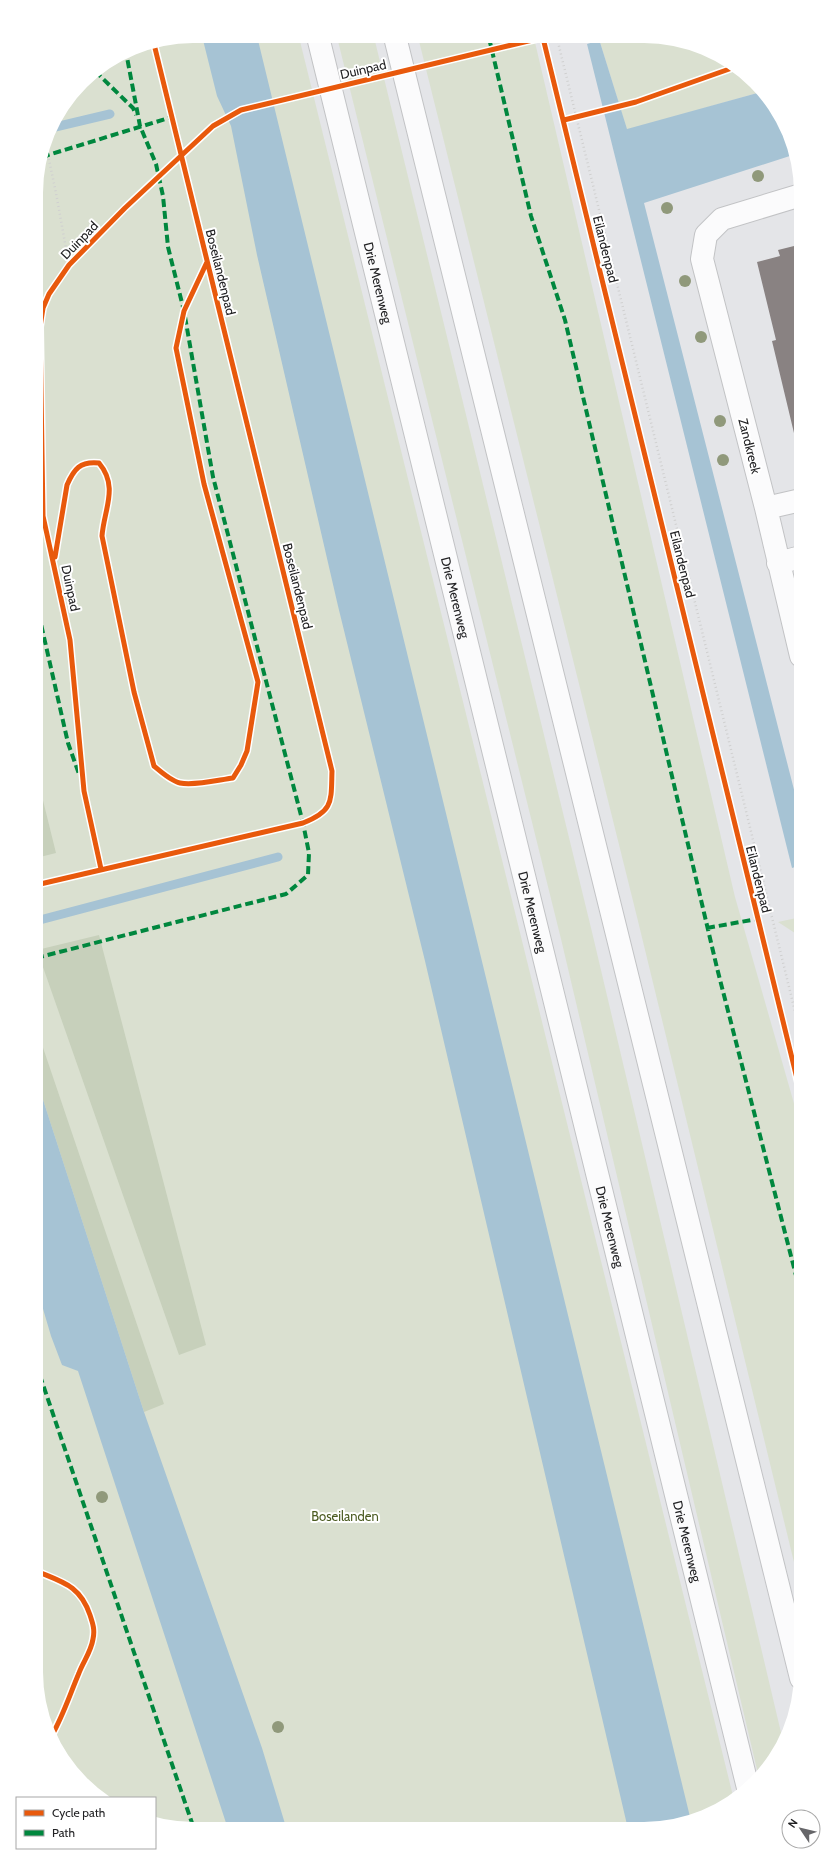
<svg xmlns="http://www.w3.org/2000/svg" width="837" height="1865" viewBox="0 0 837 1865" font-family="Cabin,sans-serif">
<style>
.green{fill:#dae0d0}
.forest{fill:#c7d0bb}
.water{fill:#a6c3d4}
.lines{fill:none;stroke-linecap:round;stroke-linejoin:round}
.stream{stroke:#a6c3d4;stroke-width:9}
.building{fill:#898282}
.minor-casing{stroke:#c2c3c5;stroke-width:24}
.highway-casing{stroke:#c2c3c5;stroke-width:24}
.path{stroke:#d0d0d0;stroke-width:2.5;stroke-dasharray:1 3;stroke-linecap:butt}
.minor{stroke:#fbfbfc;stroke-width:22}
.highway{stroke:#fbfbfc;stroke-width:22}
.quiet{stroke:#00873e;stroke-width:4;stroke-dasharray:8 4;stroke-linecap:butt}
.cycleway-casing{stroke:#fff;stroke-width:8}
.cycleway{stroke:#e8590c;stroke-width:5}
.tree{fill:#90997b}
.labels{text-anchor:middle;stroke-width:4;stroke-linejoin:round;paint-order:stroke}
.street-label{font-size:13px;fill:#222224;stroke:#fff}
.park-label{font-size:13px;fill:#4b5b21;stroke:#fff}
</style>
<rect width="100%" height="100%" fill="#e4e5e8"/>
<path class="green" d="M193,36L299,37L734,1800L685,1824L644,1829L163,1826L155,1823V1798H102L89,1790L62,1759L41,1713L36,1672V183L52,123L89,75L133,48Z
M337,37H374L592,932L783,1741L759,1778L561,939Z
M418,37L534,38L735,897L801,1128V1591L637,917Z
M599,39H674L714,52L748,75L761,92L627,130Z
M801,917V937L778,922Z"/>
<path class="forest" d="M36,772L56,853L36,858Z
M99,935L206,1345L179,1355L37,950Z
M36,1027L164,1404L144,1412L36,1078Z"/>
<path class="water" d="M202,36H257L691,1821L685,1824L644,1829H628L425,961L338,606L257,255L231,126L217,96Z
M586,38L599,39L627,129L761,92L780,114L796,152V154L644,203L801,817V865L792,868L587,44L597,41L587,42Z
M36,1078L144,1412L262,1748L286,1827L227,1826L78,1371L62,1365L51,1336L36,1285Z"/>
<g class="lines">
<path class="stream" d="M51,128L110,114
M36,921L278,857"/>
</g>
<path class="building" d="M798,245L801,258V453L799,454L772,341L776,340L757,262L780,256L778,250Z"/>
<g class="lines">
<g class="minor-casing">
<path id="minor" d="M766,508L801,500
M778,563L801,557
M801,656L766,508L702,259L706,235L722,219L801,195"/>
</g>
<g class="highway-casing">
<g id="highway">
<path id="s1" d="M318,37L748,1788"/>
<path d="M395,37L801,1678"/>
</g>
</g>
<path class="path" d="M557,38L801,1036
M733,66L734,67
M48,155L56,193L69,265"/>
<use href="#minor" class="minor"/>
<use href="#highway" class="highway"/>
<path class="quiet" d="M489,38L531,216L565,320L717,968L801,1295
M95,71L133,108L136,115
M43,159L48,155L172,117
M36,602L68,743L79,774
M707,928L757,919
M36,958L286,894L308,875L309,853L303,823L213,477L184,311L168,247L163,196L156,164L140,126L126,52
M36,1364L193,1826"/>
<g class="cycleway-casing">
<path id="cycleway" d="M543,38L801,1095
M564,120L636,102L735,67
M55,557L67,485C74,469 80,461 99,463C119,487 104,509 102,536L134,692L154,766C161,772 171,781 180,783C195,786 218,780 233,778L241,765L247,751L258,682L204,484L176,348L184,311L207,262
M101,869L84,791L70,640L43,516L40,327L43,308L49,294L69,265L125,208L213,126L241,110L541,38
M36,885L303,823C334,811 331,801 332,771L154,44
M36,1571C62,1582 80,1585 90,1615C93,1624 95,1630 93,1639C91,1652 83,1662 79,1673C70,1694 63,1716 52,1735"/>
</g>
<use href="#cycleway" class="cycleway"/>
</g>
<g class="tree">
<circle cx="758" cy="176" r="6"/>
<circle cx="667" cy="208" r="6"/>
<circle cx="685" cy="281" r="6"/>
<circle cx="701" cy="337" r="6"/>
<circle cx="720" cy="421" r="6"/>
<circle cx="723" cy="460" r="6"/>
<circle cx="102" cy="1497" r="6"/>
<circle cx="278" cy="1727" r="6"/>
</g>
<g class="labels">
<g class="street-label">
<text transform="translate(363 69) rotate(-13)" y="5">Duinpad</text>
<text transform="translate(79 240) rotate(-46)" y="5">Duinpad</text>
<text transform="translate(606 249) rotate(76)" y="5">Eilandenpad</text>
<text transform="translate(221 272) rotate(76)" y="5">Boseilandenpad</text>
<text dy="5" stroke="none"><textPath href="#s1" startOffset="253">Drie Merenweg</textPath></text>
<text transform="translate(750 446) rotate(76)" y="5">Zandkreek</text>
<text transform="translate(683 564) rotate(76)" y="5">Eilandenpad</text>
<text transform="translate(298 586) rotate(76)" y="5">Boseilandenpad</text>
<text transform="translate(71 588) rotate(78)" y="5">Duinpad</text>
<text dy="5" stroke="none"><textPath href="#s1" startOffset="577">Drie Merenweg</textPath></text>
<text transform="translate(759 879) rotate(76)" y="5">Eilandenpad</text>
<text dy="5" stroke="none"><textPath href="#s1" startOffset="901">Drie Merenweg</textPath></text>
<text dy="5" stroke="none"><textPath href="#s1" startOffset="1225">Drie Merenweg</textPath></text>
<text dy="5" stroke="none"><textPath href="#s1" startOffset="1549">Drie Merenweg</textPath></text>
</g>
<g class="park-label">
<text x="345" y="1521">Boseilanden</text>
</g>
</g>
<path d="M0 0H837V1865H0ZM193 43H644A150 150 0 0 1 794 193V1672A150 150 0 0 1 644 1822H193A150 150 0 0 1 43 1672V193A150 150 0 0 1 193 43Z" fill="#fff" fill-rule="evenodd"/>
<rect x="16" y="1797" width="140" height="52" fill="#ffffff" stroke="#a7a7a7"/>
<rect x="24" y="1810" width="20" height="6" fill="#e8590c" stroke="#a7a7a7"/>
<text x="52" y="1817" font-size="12" fill="#222224">Cycle path</text>
<rect x="24" y="1830" width="20" height="6" fill="#00873e" stroke="#a7a7a7"/>
<text x="52" y="1837" font-size="12" fill="#222224">Path</text>
<g transform="translate(801 1829) rotate(305)"><circle r="19" fill="#ffffff" stroke="#a7a7a7"/>
<path d="M0-3L7 15L0 10L-7 15Z" fill="#666669"/>
<text y="-6" font-size="11" font-weight="bold" text-anchor="middle" fill="#222224">N</text>
</g>
</svg>
